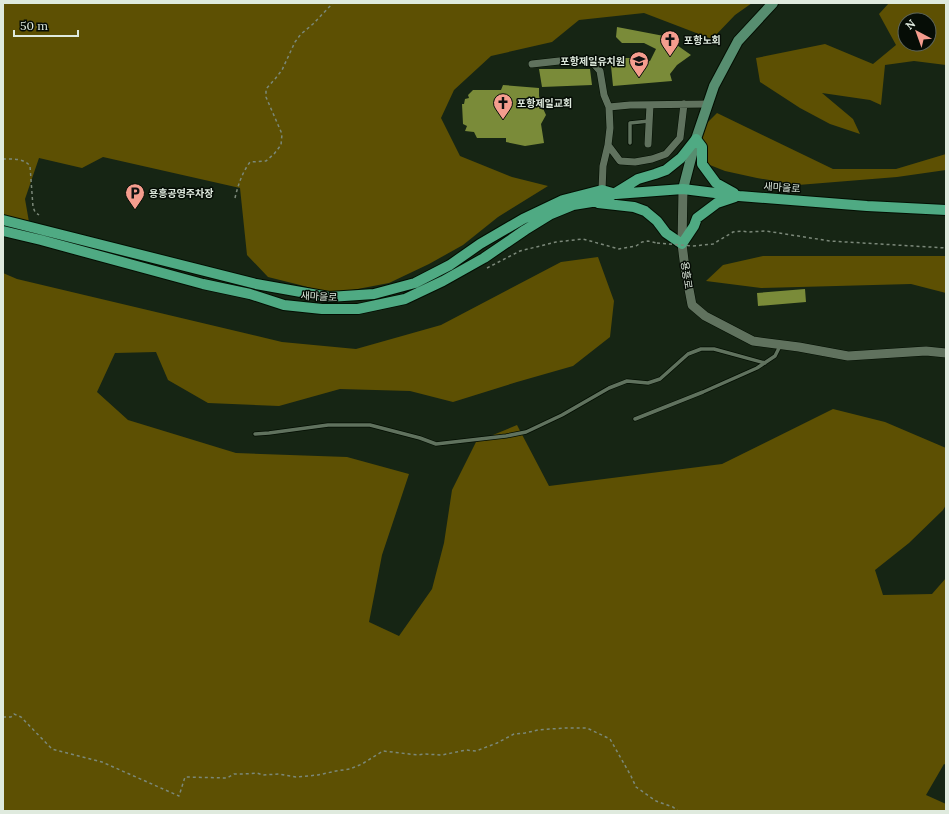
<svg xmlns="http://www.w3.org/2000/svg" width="949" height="814" viewBox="0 0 949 814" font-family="Lora,'Noto Sans KR',serif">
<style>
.forest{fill:#5d5003;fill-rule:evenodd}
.building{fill:#7a8b39}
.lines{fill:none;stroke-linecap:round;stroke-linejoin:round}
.service-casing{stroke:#030e02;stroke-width:5}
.minor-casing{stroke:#030e02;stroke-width:8}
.tertiary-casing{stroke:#030e02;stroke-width:10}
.secondary-casing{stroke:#030e02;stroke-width:12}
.primary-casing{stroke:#030e02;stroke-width:12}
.path{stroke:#7b8879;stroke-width:1.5;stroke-dasharray:3 3;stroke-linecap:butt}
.service{stroke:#60725e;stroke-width:3.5}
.minor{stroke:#60725e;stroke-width:7}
.tertiary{stroke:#60725e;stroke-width:9}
.secondary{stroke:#578e70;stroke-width:10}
.primary{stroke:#4faa83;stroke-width:10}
.path-bridge{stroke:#7b8879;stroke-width:1.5;stroke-dasharray:3 3;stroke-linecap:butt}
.labels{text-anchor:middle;stroke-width:3;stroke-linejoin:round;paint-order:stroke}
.poi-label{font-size:10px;font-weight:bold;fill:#dfeade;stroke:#060d06;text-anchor:start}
.street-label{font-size:10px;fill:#dfeade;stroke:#060d06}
</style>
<rect width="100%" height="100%" fill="#162514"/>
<path class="forest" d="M3,3H752L735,15L712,39L644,13L579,20L552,42L491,56L454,90L441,118L460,156L512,177L548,186L498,217L463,245L429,264L389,283L342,292H326L300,285L268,277L247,255L240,188L103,157L82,168L39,158L25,199L29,222L3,216Z
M889,3H946V65L914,61L885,65L881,105L870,100L822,93L853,119L860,134L830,124L800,108L760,82L756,58L825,44L873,64L896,45L879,14ZM905,20H929V44H905Z
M717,113L833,169H896L946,154V170L897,177L798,185L757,178L725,171L692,158L698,132Z
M763,256H946V293L911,284L761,288L706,281L723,265Z
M598,257L614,301L610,337L573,366L517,382L453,402L410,391L340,389L279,406L208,403L168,380L156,352L115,353L97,392L128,420L236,453L347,457L409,474L382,555L369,622L399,636L432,589L444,543L452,490L476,442L517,425L549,486L722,464L833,409L885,422L946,448V505L943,510L909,543L875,570L883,595L932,594L946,578V765L944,764L926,795L946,804V811H3V273L17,279L282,342L356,349L441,325L561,262Z"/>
<path class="building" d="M617,27L664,36L691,55L677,65L670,74L672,81L613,86L611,66L622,65L620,58H631V60L638,59L640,63L650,61L656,49L644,43H622L616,37Z
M539,69H590L592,85L542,87Z
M503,85L539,88V96L541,104L546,115L541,124L544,143L525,146L506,142V138H477L474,132L465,131L467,126L463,124L462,104H464L465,99L469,98L468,95L473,90H501Z
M805,289L806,302L758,306L757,293Z"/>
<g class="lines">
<g class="service-casing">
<path id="service" d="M630,143V123L649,121
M635,419L703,392L757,368L775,356L780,346
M255,434L269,433L328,425H370L420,438L436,444L506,436L526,432L562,415L609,388L627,381L648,383L660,379L688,354L701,349H714L765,363"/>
</g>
<g class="minor-casing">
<path id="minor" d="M532,64L577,59L593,63L600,71L604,95L609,107
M684,104L680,138L666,154L652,159L635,162L620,161L608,145L610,128L609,107L630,105L708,104
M648,144L650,105
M602,190L603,166L608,145"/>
</g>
<g class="tertiary-casing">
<path id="tertiary" d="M683,189L682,244L685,268L692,305L705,316L753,341L799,347L848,356L926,351L946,353"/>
</g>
<g class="secondary-casing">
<path id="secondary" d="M683,189L696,139L714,86L738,41L773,3"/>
</g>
<g class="primary-casing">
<path id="primary" d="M598,203L634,207L645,211L657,221L666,233L682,244L694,226L697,218L717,203L735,197
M3,220L256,284L329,297L374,294L415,283L450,265L480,244L523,219L563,200L602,190L616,194L683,189L739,196L867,206L946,210
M3,231L41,240L203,284L250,294L284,305L322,309H358L405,299L443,281L484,258L525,230L551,214L573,205L604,200L638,179L655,174L666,170L681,158L696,139L702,147V164L716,183L734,193"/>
</g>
<path class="path" d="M3,159C12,159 24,158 30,166L33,207L35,212L39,215
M235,198C238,185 242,173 250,162L266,161L274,154L281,145L282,134L266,97V89L275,79L282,70L295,42L301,34L313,24L333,3
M693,246L713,244L733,232L742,231L749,232L766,231L830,241L946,248
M487,268L520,251L556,242L583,239L619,249L636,246L642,242L648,241L657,243
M3,717H11L14,714L21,717L52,749L102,762L179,796L185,777L227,778L234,774H244L257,773L263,775L279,774L296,777L318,775L336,771L350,769L362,764L383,751L418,755L425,754L442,755L466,750L476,751L497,743L514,734L525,733L538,730L564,728H587L610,739L631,776L636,787L656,801L673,807L678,811"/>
<use href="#service" class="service"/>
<use href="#minor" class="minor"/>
<use href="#tertiary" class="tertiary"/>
<use href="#secondary" class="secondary"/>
<use href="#primary" class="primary"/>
<path class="path-bridge" d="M657,243L693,246"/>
</g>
<defs>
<g id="church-pin" transform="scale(1)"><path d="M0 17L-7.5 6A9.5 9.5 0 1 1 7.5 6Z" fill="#f59d8e" stroke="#060d06"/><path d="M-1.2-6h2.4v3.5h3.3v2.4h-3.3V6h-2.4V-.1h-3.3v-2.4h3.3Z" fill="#111"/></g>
<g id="school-pin" transform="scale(1)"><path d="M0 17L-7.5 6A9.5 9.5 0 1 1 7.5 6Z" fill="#f59d8e" stroke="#060d06"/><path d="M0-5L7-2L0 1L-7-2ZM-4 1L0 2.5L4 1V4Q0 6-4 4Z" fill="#111"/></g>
<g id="parking-pin" transform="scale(1)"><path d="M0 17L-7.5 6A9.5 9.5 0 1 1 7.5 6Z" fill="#f59d8e" stroke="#060d06"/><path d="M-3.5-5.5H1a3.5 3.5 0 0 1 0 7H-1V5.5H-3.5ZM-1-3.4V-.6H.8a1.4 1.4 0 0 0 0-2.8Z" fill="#111"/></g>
</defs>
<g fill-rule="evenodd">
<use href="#church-pin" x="670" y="40"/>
<use href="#school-pin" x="639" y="61"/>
<use href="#church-pin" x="503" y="103"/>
<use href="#parking-pin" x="135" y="193"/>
</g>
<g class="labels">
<g class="poi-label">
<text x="684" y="44">포항노회</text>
<text x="625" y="65" text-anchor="end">포항제일유치원</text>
<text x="517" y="107">포항제일교회</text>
<text x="149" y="197">용흥공영주차장</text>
</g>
<g class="street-label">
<text transform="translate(782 187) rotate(4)" y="4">새마을로</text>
<text transform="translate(687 275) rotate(81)" y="4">용흥로</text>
<text transform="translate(319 296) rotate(3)" y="4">새마을로</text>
</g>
</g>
<rect width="949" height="814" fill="none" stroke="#dfeade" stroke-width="8"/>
<g transform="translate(917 32) rotate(319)"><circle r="19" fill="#060d06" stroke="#5d655c"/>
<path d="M0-3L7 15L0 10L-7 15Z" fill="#f59d8e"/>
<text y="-6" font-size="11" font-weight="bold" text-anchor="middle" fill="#dfeade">N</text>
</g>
<path d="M14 30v6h64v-6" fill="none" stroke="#dfeade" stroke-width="2"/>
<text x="20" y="30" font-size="12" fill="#dfeade" stroke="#060d06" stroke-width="3" paint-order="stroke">50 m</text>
</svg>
